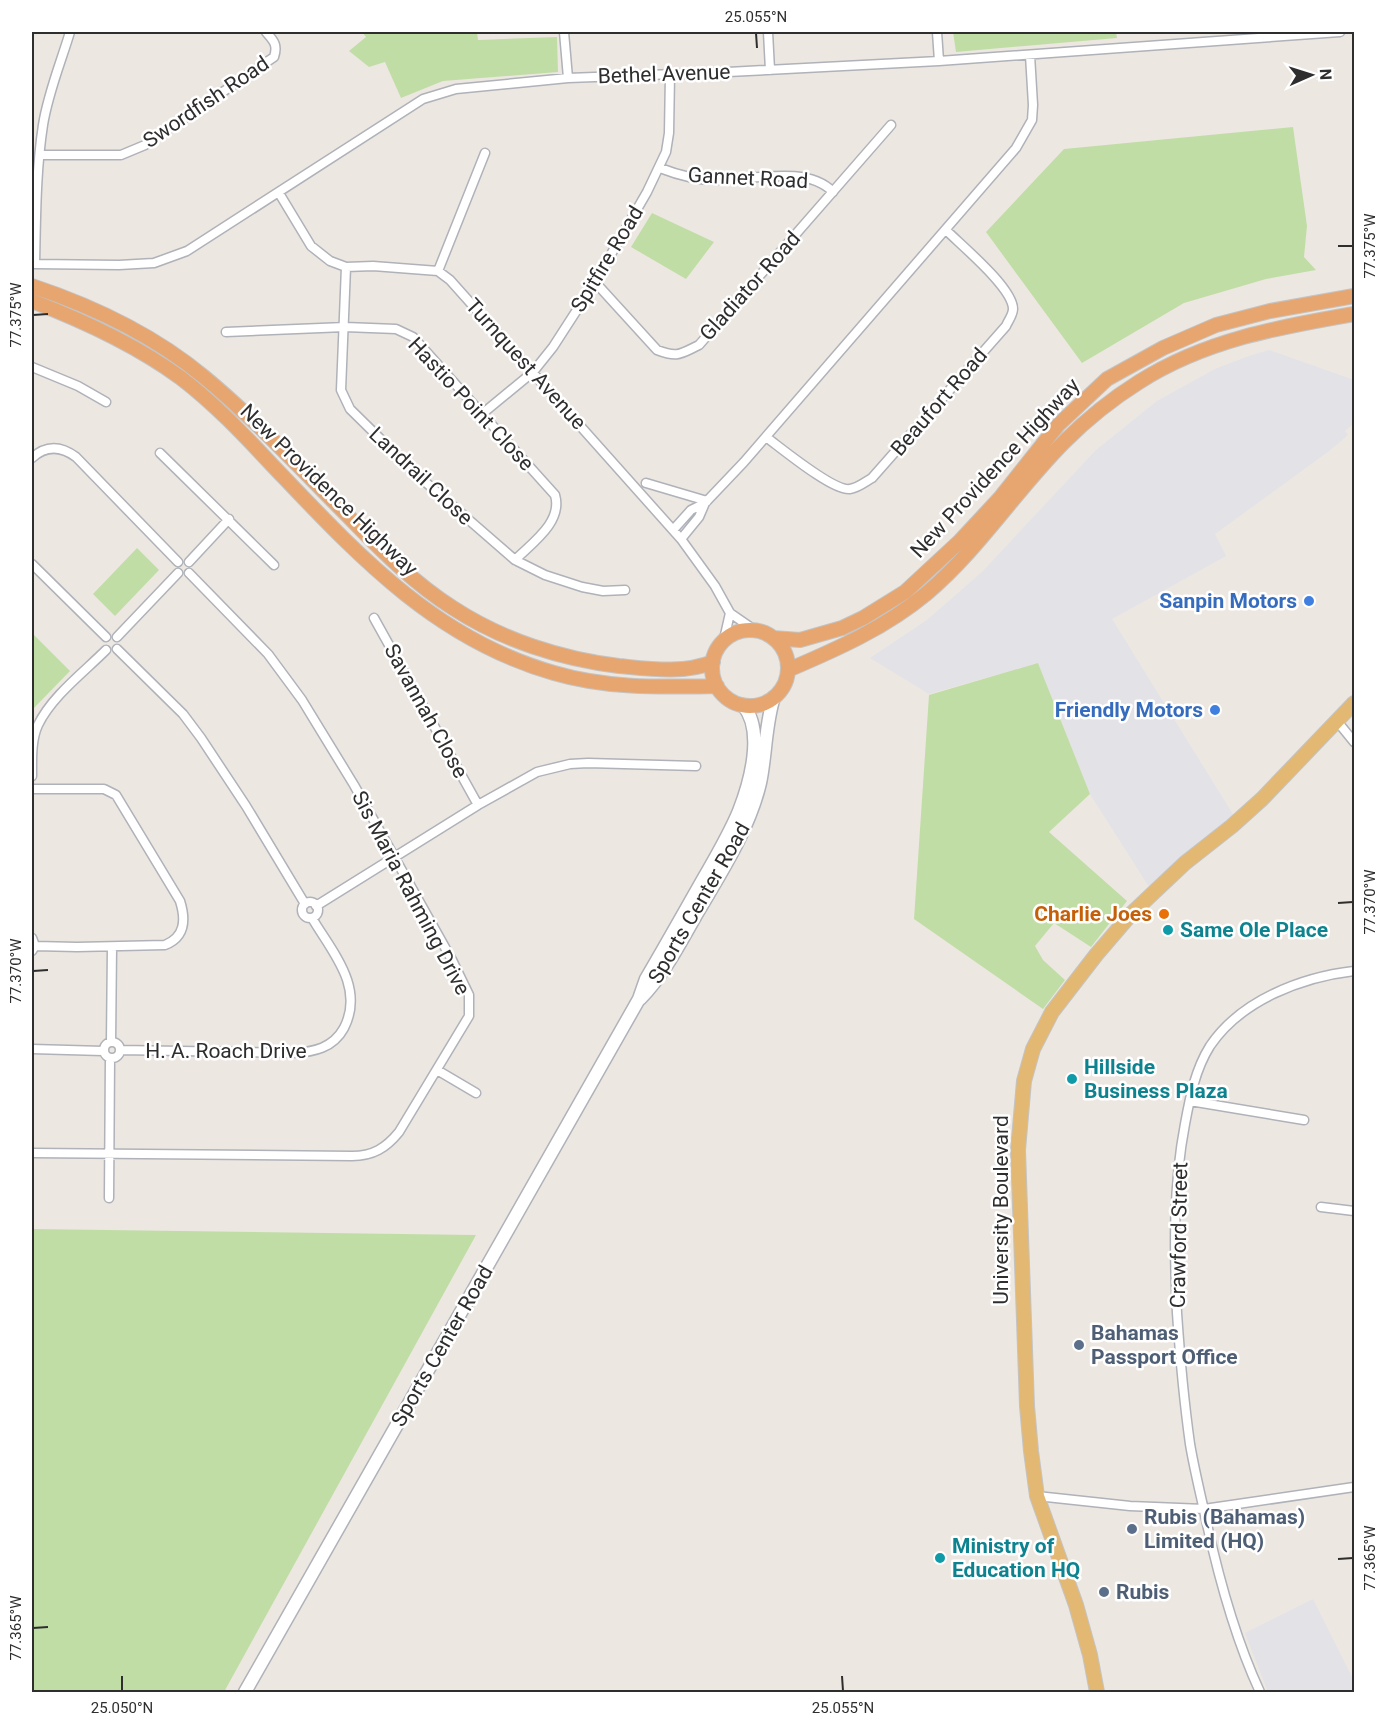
<svg xmlns="http://www.w3.org/2000/svg" width="1386" height="1724" viewBox="0 0 1386 1724" font-family="Roboto,sans-serif">
<style>
.industrial{fill:#e2e2e7}
.green{fill:#c1dda6}
.lines{fill:none;stroke-linecap:round;stroke-linejoin:round}
.minor-casing{stroke:#afb2b8;stroke-width:11}
.secondary-casing{stroke:#afb2b8;stroke-width:15}
.primary-casing{stroke:#c4c4c4;stroke-width:16}
.trunk-casing{stroke:#c4c4c4;stroke-width:16}
.minor{stroke:#fff;stroke-width:8}
.secondary{stroke:#fff;stroke-width:12}
.primary{stroke:#e2b873;stroke-width:14}
.trunk{stroke:#e7a570;stroke-width:14}
.ticks{fill:none;stroke:#2e2e2e;stroke-width:2}
.shop-dot{fill:#3f7fe0;stroke:#fff;stroke-width:2}
.food-dot{fill:#e8710a;stroke:#fff;stroke-width:2}
.culture-dot{fill:#0f9aa8;stroke:#fff;stroke-width:2}
.service-dot{fill:#5c6f8a;stroke:#fff;stroke-width:2}
.labels{text-anchor:middle;stroke-width:5;stroke-linejoin:round;paint-order:stroke}
.street-label{font-size:21px;fill:#2e2e2e;stroke:#fff}
.shop-label{font-size:21px;font-weight:bold;fill:#366cbe;stroke:#fff;text-anchor:end}
.food-label{font-size:21px;font-weight:bold;fill:#c56008;stroke:#fff;text-anchor:end}
.culture-label{font-size:21px;font-weight:bold;fill:#0d838f;stroke:#fff;text-anchor:start}
.service-label{font-size:21px;font-weight:bold;fill:#4e5e75;stroke:#fff;text-anchor:start}
.neatline{fill:none;stroke:#2e2e2e;stroke-width:2}
.ticks-label{font-size:15px;text-anchor:middle;fill:#2e2e2e}
</style>
<rect width="100%" height="100%" fill="#ede7e2"/>
<path class="industrial" d="M1269,350L1354,380V423L1345,431L1348,435L1329,451L1215,534L1226,556L1112,619L1234,816L1151,890L1090,794L1038,663L929,694L870,658L927,620L982,572L1096,450L1157,401L1215,369L1246,357Z
M1313,1599L1354,1681V1692H1268L1245,1633Z"/>
<path class="green" d="M362,32H477L478,40L557,37L558,72L443,81L401,98L385,62L369,67L349,51L366,37Z
M953,32H1116L1117,38L956,52Z
M1293,127L1307,226L1304,257L1316,270L1266,279L1184,303L1082,363L986,232L1064,149Z
M652,213L714,242L686,279L631,247Z
M137,548L159,570L115,616L93,594Z
M32,633L70,671L32,710Z
M1038,663L1090,794L1049,832L1127,901L1091,947L1054,923L1035,946L1043,960L1065,980L1043,1009L914,919L929,695Z
M32,1229L476,1235L224,1692H32Z"/>
<g class="lines">
<g class="minor-casing">
<path id="minor" d="M70,32C61,62 48,93 43,125C36,170 36,218 35,264L119,265L154,263L187,251L423,99L456,89L568,78L728,72L939,61L1340,32
M564,32L568,78
M768,32L770,70
M937,32L939,61
M40,155H121L145,145L274,57C278,45 274,41 266,32
M660,168C678,175 695,180 715,180C750,181 806,164 833,192
M279,193L311,246L330,261L346,267L373,266L438,271L450,280L681,539L715,586L730,613L756,631
M346,267L341,390L350,409L415,473L515,560L545,575L582,587L603,591L625,590
M438,271L485,153
M595,282L657,350C678,358 680,354 699,345L891,125
M226,332L345,327L396,329L413,337L555,495C563,522 532,543 515,560
M32,367L78,386L106,402
M482,414L533,372L553,347L595,282L647,192L666,152L669,133L670,75
M766,437C781,448 834,492 850,489C858,488 865,482 872,478L1006,326C1008,321 1013,315 1013,309C1013,288 962,246 946,230
M160,453L274,565
M32,458C46,445 61,446 76,457L178,562
M646,483L707,501
M673,530L691,510L705,503
M681,539L699,517L705,503L744,462L1016,148L1032,120L1033,105L1030,55
M189,562L229,519
M32,564L106,637
M374,618L478,805
M117,637L178,573
M720,645L725,635L730,613
M117,649L183,714L201,738L246,806L305,904
M1337,721L1354,742
M32,776C32,760 31,740 38,725C52,696 84,672 106,650
M32,789H104L116,795L180,901C186,920 185,937 165,945L77,947L35,946
M302 910a8 8 0 1 1 16 0a8 8 0 1 1-16 0Z
M316,906L478,805L537,772L570,764L588,763L696,766
M32,938L35,946L32,951
M104 1050a8 8 0 1 1 16 0a8 8 0 1 1-16 0Z
M111,1042L112,947
M32,1049L103,1051
M120,1050L293,1053C314,1052 333,1048 344,1028C365,987 332,952 312,918
M437,1070L476,1093
M1190,1101L1304,1120
M32,1153L352,1156C373,1156 386,1148 399,1132L469,1016V995L452,960L354,785L302,700L268,654L189,573
M109,1198L110,1058
M1321,1207L1354,1211
M1037,1496L1130,1506L1204,1509L1354,1487
M1260,1692C1234,1636 1218,1576 1205,1515C1200,1492 1194,1468 1190,1444C1184,1401 1180,1357 1177,1313C1174,1250 1173,1186 1185,1124C1190,1097 1195,1070 1210,1046C1241,1000 1302,977 1354,971"/>
</g>
<g class="secondary-casing">
<path id="secondary" d="M640,999C663,976 680,943 696,915C720,874 749,830 760,783C766,755 765,725 774,697
M245,1692L639,999L646,979C666,945 685,911 705,876C717,855 730,833 739,811C750,783 765,731 743,705"/>
</g>
<g class="primary-casing">
<path id="primary" d="M1097,1692L1090,1655L1076,1605L1037,1496L1031,1451L1027,1406L1018,1150L1024,1081L1033,1049L1052,1012L1096,955L1132,913L1185,863L1232,826L1262,799L1354,703"/>
</g>
<g class="trunk-casing">
<path id="trunk" d="M32,286C92,306 155,336 204,377C256,420 303,471 351,519C382,551 415,584 453,608C502,640 561,659 619,666C650,669 684,674 713,662
M32,301C84,321 136,345 181,378C215,404 244,435 273,466C356,553 434,639 554,673C608,689 662,687 717,686
M712 668a38 38 0 1 1 76 0a38 38 0 1 1-76 0Z
M773,638L800,640L842,628L863,618L905,592L960,541L1000,498L1058,425L1107,379L1163,348L1216,325L1270,311L1354,296
M788,670C837,649 885,628 927,593C979,549 1016,490 1064,442C1087,419 1112,399 1139,382C1205,340 1279,327 1354,314"/>
</g>
<use href="#minor" class="minor"/>
<use href="#secondary" class="secondary"/>
<use href="#primary" class="primary"/>
<use href="#trunk" class="trunk"/>
</g>
<path class="ticks" d="M756,33L757,48M1338,246H1353M33,315L48,314M1338,903L1353,902M33,971L48,970M1338,1559L1353,1558M33,1628L48,1627M122,1676V1691M842,1676L843,1691"/>
<g class="shop-dot">
<circle cx="1309" cy="601" r="6"/>
<circle cx="1215" cy="710" r="6"/>
</g>
<circle class="food-dot" cx="1164" cy="914" r="6"/>
<g class="culture-dot">
<circle cx="1168" cy="930" r="6"/>
<circle cx="1072" cy="1079" r="6"/>
<circle cx="940" cy="1558" r="6"/>
</g>
<g class="service-dot">
<circle cx="1079" cy="1345" r="6"/>
<circle cx="1132" cy="1529" r="6"/>
<circle cx="1104" cy="1592" r="6"/>
</g>
<g class="labels">
<g class="street-label">
<text transform="translate(664 74) rotate(-2)" y="7">Bethel Avenue</text>
<text transform="translate(206 102) rotate(-34)" y="7">Swordfish Road</text>
<text transform="translate(748 178) rotate(3)" y="7">Gannet Road</text>
<text transform="translate(607 259) rotate(-59)" y="7">Spitfire Road</text>
<text transform="translate(750 286) rotate(-48)" y="7">Gladiator Road</text>
<text transform="translate(526 364) rotate(48)" y="7">Turnquest Avenue</text>
<text transform="translate(939 402) rotate(-49)" y="7">Beaufort Road</text>
<text transform="translate(471 404) rotate(47)" y="7">Hastio Point Close</text>
<text transform="translate(995 468) rotate(-47)" y="7">New Providence Highway</text>
<text transform="translate(421 476) rotate(43)" y="7">Landrail Close</text>
<text transform="translate(329 490) rotate(44)" y="7">New Providence Highway</text>
<text transform="translate(426 711) rotate(61)" y="7">Savannah Close</text>
<text transform="translate(411 893) rotate(62)" y="7">Sis Maria Rahming Drive</text>
<text transform="translate(699 903) rotate(-60)" y="7">Sports Center Road</text>
<text x="226" y="1058">H. A. Roach Drive</text>
<text transform="translate(1001 1210) rotate(-90)" y="7">University Boulevard</text>
<text transform="translate(1179 1235) rotate(-89)" y="7">Crawford Street</text>
<text transform="translate(442 1346) rotate(-60)" y="7">Sports Center Road</text>
</g>
<g class="shop-label">
<text x="1297" y="608">Sanpin Motors</text>
<text x="1203" y="717">Friendly Motors</text>
</g>
<g class="food-label">
<text x="1152" y="921">Charlie Joes</text>
</g>
<g class="culture-label">
<text x="1180" y="937">Same Ole Place</text>
<text x="1084" y="1074">Hillside<tspan x="1084" dy="24">Business Plaza</tspan></text>
<text x="952" y="1553">Ministry of<tspan x="952" dy="24">Education HQ</tspan></text>
</g>
<g class="service-label">
<text x="1091" y="1340">Bahamas<tspan x="1091" dy="24">Passport Office</tspan></text>
<text x="1144" y="1524">Rubis (Bahamas)<tspan x="1144" dy="24">Limited (HQ)</tspan></text>
<text x="1116" y="1599">Rubis</text>
</g>
</g>
<rect width="1386" height="1724" fill="none" stroke="#ffffff" stroke-width="66"/>
<g transform="translate(1311 75) rotate(87)" stroke="#ffffff" stroke-width="4.5" paint-order="stroke">
<path d="M0-4.5L10 22L0 15L-10 22Z" fill="#2e2e2e"/>
<text y="-9" font-size="16" font-weight="bold" text-anchor="middle" fill="#2e2e2e">N</text>
</g>
<rect x="33" y="33" width="1320" height="1658" class="neatline"/>
<g class="ticks-label">
<text x="756" y="22">25.055°N</text>
<text transform="translate(1370 246) rotate(-90)" y="5">77.375°W</text>
<text transform="translate(16 315) rotate(-90)" y="5">77.375°W</text>
<text transform="translate(1370 902) rotate(-90)" y="5">77.370°W</text>
<text transform="translate(16 971) rotate(-90)" y="5">77.370°W</text>
<text transform="translate(1370 1558) rotate(-90)" y="5">77.365°W</text>
<text transform="translate(16 1628) rotate(-90)" y="5">77.365°W</text>
<text x="122" y="1713">25.050°N</text>
<text x="843" y="1713">25.055°N</text>
</g>
</svg>
